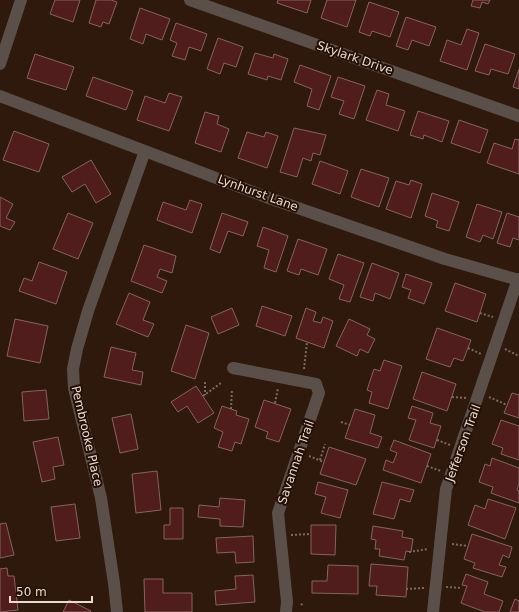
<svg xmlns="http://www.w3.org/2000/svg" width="519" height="612" viewBox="0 0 519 612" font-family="'DejaVu Sans',sans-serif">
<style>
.building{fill:#501c1c;stroke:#846462}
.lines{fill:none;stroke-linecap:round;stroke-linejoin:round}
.path{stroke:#7c6a5f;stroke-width:2;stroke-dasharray:2 2;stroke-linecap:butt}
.minor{stroke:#5b4f4a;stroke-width:12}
.labels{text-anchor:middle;stroke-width:4;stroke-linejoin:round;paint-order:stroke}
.street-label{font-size:12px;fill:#eadad2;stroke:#240f04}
</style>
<rect width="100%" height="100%" fill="#2e190c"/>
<path class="building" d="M55,0H80L73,22L50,14Z
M96,0H111L117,2L109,24L103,22L101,27L89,23Z
M278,0H311L307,13L277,3Z
M327,0H356L347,27L321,18Z
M473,0H490L488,4L482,2L480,8L471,6Z
M369,2L399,12L390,37L372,31L370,36L359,32Z
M140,8L170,19L162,40L146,34L143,44L130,39Z
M406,17L436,27L429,46L412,40L408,50L396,46Z
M176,23L207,34L201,51L189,47L185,60L172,56L177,43L170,40Z
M467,29L479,33L467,70L440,61L447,40L461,45Z
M218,38L243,47L236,67L224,63L220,74L207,69Z
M485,44L515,54L508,74L491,69L489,75L475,71Z
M255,53L273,58L274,54L288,59L281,80L268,76L267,80L248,74Z
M35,54L74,67L66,90L27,78Z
M300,65L331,76L319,110L307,106L312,89L294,82Z
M519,69V89L513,87Z
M93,77L133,91L126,110L86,96Z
M338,77L365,86L354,119L339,114L344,101L331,97Z
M377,90L389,94L386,105L405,111L398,131L366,120Z
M169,93L182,97L169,131L137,120L145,96L165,103Z
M418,111L449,121L442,142L424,135L423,139L410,135Z
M205,112L219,116L217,124L229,129L221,152L195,143Z
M459,120L488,130L480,153L451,143Z
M294,128L326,135L320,155L313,153L311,161L303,158L297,177L280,172Z
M14,131L49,144L39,172L3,160Z
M247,132L264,137L266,132L278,136L267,168L238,158Z
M515,139L519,140V174L487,163L494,143L512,149Z
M91,160L111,194L96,203L85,184L72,192L62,177Z
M320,161L348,171L340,194L312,184Z
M361,169L389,178L379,207L351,197Z
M411,180L422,184L411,218L386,209L396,181L409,185Z
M432,193L459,202L449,231L436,227L438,221L425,216Z
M0,197L13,204L6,218L15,222L10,230L0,226Z
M190,200L202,204L192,233L157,220L163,202L186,210Z
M477,204L502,212L493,239L483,235L480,242L466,237Z
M68,213L93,223L78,259L53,249Z
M222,213L248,222L243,236L228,231L220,253L210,249Z
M507,213L519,217V240L513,238L510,247L497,243Z
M263,227L288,236L276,272L264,268L269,250L257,246Z
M298,239L327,249L318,275L301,269L299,275L287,271Z
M144,245L176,256L172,273L160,269L157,277L167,281L162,293L131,281Z
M338,254L364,263L350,302L339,299L344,285L329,279Z
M39,262L67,272L56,304L19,291L24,278L32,281Z
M372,263L399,273L390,299L375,293L373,301L360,297Z
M406,274L432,283L424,304L408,298L411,290L402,287Z
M455,283L486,294L477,322L445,311Z
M129,293L150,302L143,320L154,324L148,337L116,324Z
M262,306L292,316L285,336L256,326Z
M232,308L239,325L218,334L211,317Z
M306,308L316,312L313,321L321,323L323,317L333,321L324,348L296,338Z
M15,319L48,326L40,363L7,356Z
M349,319L370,329L367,335L375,339L368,353L360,349L357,356L336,346Z
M186,325L209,333L195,379L171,371Z
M437,328L471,340L463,361L454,358L450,367L426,359Z
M111,347L136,353L132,370L143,372L141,385L104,377Z
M384,360L402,366L388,409L369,403L372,392L367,390L374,369L380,371Z
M422,372L456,384L447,411L413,399Z
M196,386L214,413L198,423L187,406L178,412L171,402Z
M46,390L49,419L24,421L22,392Z
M512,393L519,395V418L504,413Z
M264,400L291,409L279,442L266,438L268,432L255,427Z
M222,406L237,411L236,415L249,419L241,444L235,442L232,451L218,447L223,432L214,428Z
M412,406L433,413L430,423L441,426L434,448L409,440L416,420L408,418Z
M355,409L375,415L370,433L382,437L378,448L345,438Z
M131,414L138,449L120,453L112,418Z
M501,420L519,426V460L501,454L503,448L492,444Z
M58,437L64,465L53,467L55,479L42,482L33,442Z
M394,440L431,454L421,483L383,470L386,460L393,463L397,453L390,450Z
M329,447L366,459L356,485L320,474Z
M492,458L519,468V483L517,490L519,491V503L491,493L493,487L479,482L485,464L490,466Z
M157,471L161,510L136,513L132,474Z
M318,482L348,490L340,518L321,513L326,497L315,494Z
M382,482L414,490L410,502L400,499L394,519L373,514Z
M220,498L245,500L243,527L220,526V519L198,517L199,505L219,507Z
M488,499L516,508L505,539L468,525L475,505L485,509Z
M75,504L80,538L56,541L51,507Z
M170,508H183V539H164V525H170Z
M6,523L14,555L0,558V524Z
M311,525H336L335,555L311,554Z
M373,526L403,531L402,537L413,539L411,552L406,551L404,560L379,556L380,549H375L376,540L371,539Z
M472,534L512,547L509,558L503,555L499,565L506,567L502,577L473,568L475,563L464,559Z
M253,536L254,562L236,563L235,552L217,553L216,538Z
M371,564L408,567L406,597L376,595L377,586H369Z
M328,565L358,566V594L312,593V581H327Z
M7,568L8,576H14L18,610L0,612V569Z
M466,574L488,582L484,594L503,601L499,612H485L461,603L467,586L462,585Z
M253,575L255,602L216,605L215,591L236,589L235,576Z
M144,579H163V593H192V612H145Z
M515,599L519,601V612H510Z
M69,600L91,611L90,612H63Z"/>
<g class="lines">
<path class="path" d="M480,313L493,317
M468,348L481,354
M505,349L519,356
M304,369L307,342
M205,382V395
M203,396L221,383
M452,397L466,398
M489,397L507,405
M275,403L278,388
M231,409L232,389
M341,422L350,425
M437,440L450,445
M309,456L324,462
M320,460L325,444
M427,466L441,471
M291,535L311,534
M452,544L467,546
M409,552L428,549
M446,587L462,588
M406,589L424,588
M301,605L303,603"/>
<path class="minor" d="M190,0L519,116
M0,64L21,0
M0,96L266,197L445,259L519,280
M233,368L316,384L319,393L278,513L287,602L286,612
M117,612L114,583L101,498L74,388L73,369L77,349L88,311L145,151
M433,612L446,489L518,279"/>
</g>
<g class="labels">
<g class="street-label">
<text transform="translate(355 58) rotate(19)" y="4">Skylark Drive</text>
<text transform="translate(258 193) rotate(20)" y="4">Lynhurst Lane</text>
<text transform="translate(87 436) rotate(77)" y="4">Pembrooke Place</text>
<text transform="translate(463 443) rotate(-70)" y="4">Jefferson Trail</text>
<text transform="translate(296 462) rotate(-71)" y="4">Savannah Trail</text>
</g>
</g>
<path d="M10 596v6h82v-6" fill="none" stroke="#eadad2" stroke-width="2"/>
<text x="16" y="596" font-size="12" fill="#eadad2" stroke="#240f04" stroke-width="3" paint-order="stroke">50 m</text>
</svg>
